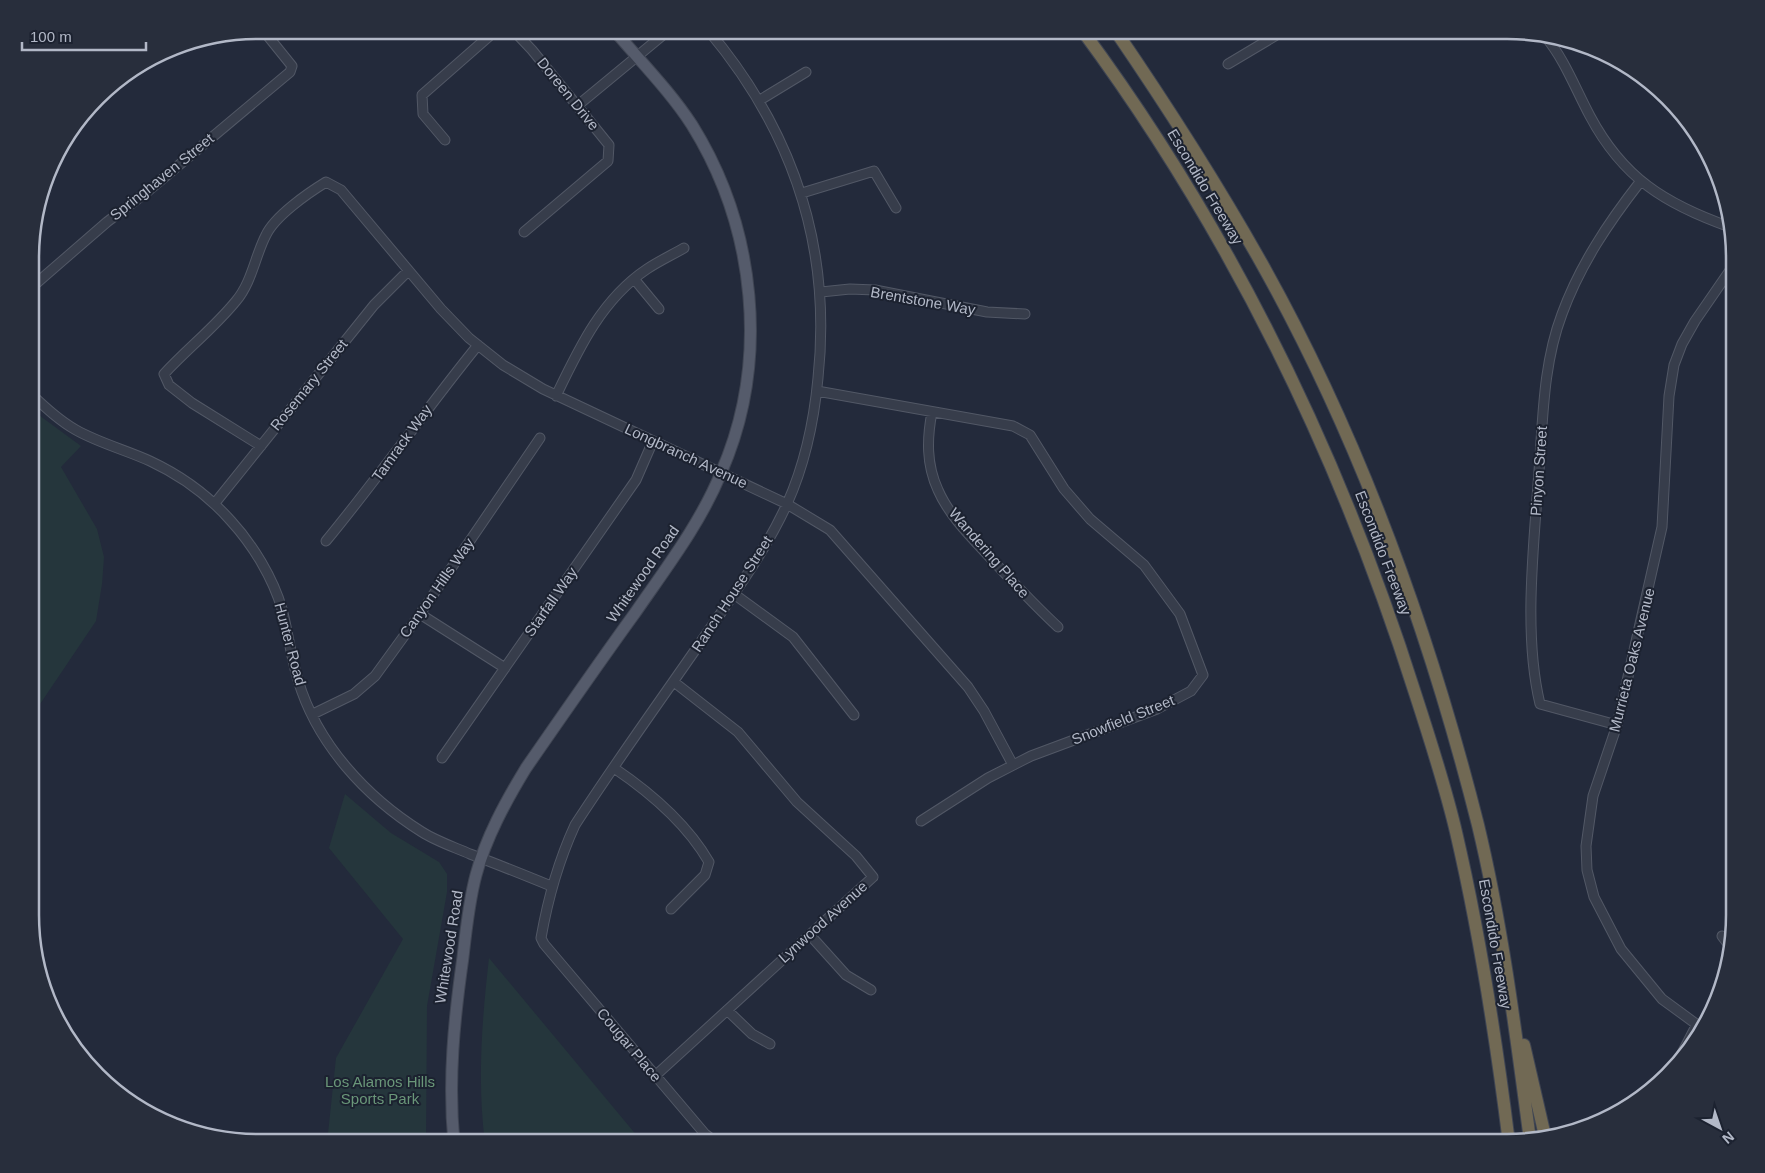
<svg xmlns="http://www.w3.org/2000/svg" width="1765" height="1173" viewBox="0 0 1765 1173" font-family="Arial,sans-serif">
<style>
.green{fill:#25363c}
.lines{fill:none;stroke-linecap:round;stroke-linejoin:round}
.minor-casing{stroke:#525866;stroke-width:11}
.major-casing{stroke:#404654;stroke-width:13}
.highway-casing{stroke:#3f4553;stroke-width:14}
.minor{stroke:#373d4b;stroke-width:9}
.major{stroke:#555b6b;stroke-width:11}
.highway{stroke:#716954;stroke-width:12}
.labels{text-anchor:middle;stroke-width:4;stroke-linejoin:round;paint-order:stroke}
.street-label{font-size:15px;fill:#b2b8c7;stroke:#1c2230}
.park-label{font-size:15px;fill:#6a9779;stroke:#1c2230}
.rim{fill:none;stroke:#b2b8c7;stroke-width:2.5}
</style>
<rect width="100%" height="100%" fill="#232a3b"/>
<path class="green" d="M32,410L81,446L61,467L97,529L104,557L102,584L96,621L32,716Z
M345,794L391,833L439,862L447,874V892L427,1006L426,1143H327L336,1058L403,939L329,848Z
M489,958L643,1143H485C477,1081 482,1019 489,958Z"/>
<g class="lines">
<g class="minor-casing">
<path id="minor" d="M708,30C793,131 832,246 818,378C814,421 805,464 787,504C766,550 736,591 707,633C663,697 617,760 575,825C558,862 548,898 541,938L544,944L705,1134L717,1143
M1545,36C1565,60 1575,88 1590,116C1623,178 1665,204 1730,227
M1228,64L1285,30
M760,100L806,72
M577,106L669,30
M445,140L423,114L422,95L495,31H514L532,50L609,145L608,161L524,232
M802,193L874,171L896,208
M635,280L659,309
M32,287L107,222L148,191L290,72L292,66L263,30
M821,292L850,289L875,290L987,312L1025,314
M817,391L1013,426L1030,435L1064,489L1090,519L1144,565L1180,614L1203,675L1191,691L1157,709L1031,756L988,778L921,821
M32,395C46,408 60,421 76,430C99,443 126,450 150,461C180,475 209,496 231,521C253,545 273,578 282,609C288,632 291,657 298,680C317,744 366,797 422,832C436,841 454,847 470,854C497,864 524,875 551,886
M556,396C579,348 602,299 647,269C659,261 672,255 684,248
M932,412C927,438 926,464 938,490C948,513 967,533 984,551C1008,577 1032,603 1058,627
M261,446L192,403L169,385L164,374C187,349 214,328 236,301C252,282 255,256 266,235C275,216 308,193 326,182L341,190L441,309L469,338L503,365L543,389L787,504L830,530L968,687L984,711L1013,765
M215,503L374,305L408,271
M326,541C379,477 426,409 478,345
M734,594L793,637L854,715
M420,614L505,668
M313,714L354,694L375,676L420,614L540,438
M1617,725L1540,704C1523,633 1534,544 1539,471C1543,419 1543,364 1562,314C1580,265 1608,223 1640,182
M442,758L636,480L653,441
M614,768C651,793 687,824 709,862L705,875L671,909
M810,935L846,975L871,990
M1722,936L1731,948
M727,1010L752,1034L770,1044
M1703,1029L1662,999L1621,949L1594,897L1587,870L1586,846L1593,796L1617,725L1662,527L1669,396L1674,365L1682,344L1695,321L1735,263
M1680,1057L1696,1026
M655,1076L873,877L856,856L797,802L738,732L674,682"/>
</g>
<g class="major-casing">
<path id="major" d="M454,1143C448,1080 454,1020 463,957C466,930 469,901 476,875C486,837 506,801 526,768C562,716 598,664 635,613C666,568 700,524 721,473C770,361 756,228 692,125C670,91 640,61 614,30"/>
</g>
<g class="highway-casing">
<path id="highway" d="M1082,30C1230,230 1340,456 1415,693C1430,739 1445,785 1456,832C1480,935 1496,1038 1509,1143
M1115,30C1167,106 1217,184 1262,264C1360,439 1429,631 1478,825C1503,929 1516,1035 1530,1140
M1524,1045L1545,1136"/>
</g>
<use href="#minor" class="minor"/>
<use href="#major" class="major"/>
<use href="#highway" class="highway"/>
</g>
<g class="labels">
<g class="street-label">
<text transform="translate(568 94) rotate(51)" y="5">Doreen Drive</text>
<text transform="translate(162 177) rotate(-39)" y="5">Springhaven Street</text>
<text transform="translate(1205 187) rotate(59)" y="5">Escondido Freeway</text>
<text transform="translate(923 301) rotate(10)" y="5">Brentstone Way</text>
<text transform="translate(309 385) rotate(-51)" y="5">Rosemary Street</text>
<text transform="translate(402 443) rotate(-54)" y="5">Tamrack Way</text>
<text transform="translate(686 456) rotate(25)" y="5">Longbranch Avenue</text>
<text transform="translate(1539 471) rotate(-86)" y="5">Pinyon Street</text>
<text transform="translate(989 553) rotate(49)" y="5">Wandering Place</text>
<text transform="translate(1383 553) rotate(69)" y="5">Escondido Freeway</text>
<text transform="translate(643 574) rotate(-55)" y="5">Whitewood Road</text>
<text transform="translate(437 588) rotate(-55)" y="5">Canyon Hills Way</text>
<text transform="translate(732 594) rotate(-57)" y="5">Ranch House Street</text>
<text transform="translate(551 602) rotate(-55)" y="5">Starfall Way</text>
<text transform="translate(290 644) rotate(75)" y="5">Hunter Road</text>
<text transform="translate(1632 660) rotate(-76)" y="5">Murrieta Oaks Avenue</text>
<text transform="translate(1123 720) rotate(-22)" y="5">Snowfield Street</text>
<text transform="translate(823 922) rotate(-42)" y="5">Lynwood Avenue</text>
<text transform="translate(1495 944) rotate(80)" y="5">Escondido Freeway</text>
<text transform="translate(449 947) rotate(-81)" y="5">Whitewood Road</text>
<text transform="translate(629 1045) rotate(50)" y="5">Cougar Place</text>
</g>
<g class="park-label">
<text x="380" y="1087">Los Alamos Hills<tspan x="380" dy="17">Sports Park</tspan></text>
</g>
</g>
<path d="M0 0H1765V1173H0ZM258 39H1507A219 219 0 0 1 1726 258V915A219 219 0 0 1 1507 1134H258A219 219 0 0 1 39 915V258A219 219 0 0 1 258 39Z" fill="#282e3c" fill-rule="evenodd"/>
<path class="rim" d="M258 39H1507A219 219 0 0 1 1726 258V915A219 219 0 0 1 1507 1134H258A219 219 0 0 1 39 915V258A219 219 0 0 1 258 39Z"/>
<g transform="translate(1720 1128) rotate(140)" stroke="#1c2230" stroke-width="4" paint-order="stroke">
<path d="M0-4L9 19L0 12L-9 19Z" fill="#b2b8c7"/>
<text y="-8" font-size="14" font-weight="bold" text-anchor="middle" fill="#b2b8c7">N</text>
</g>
<path d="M22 42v8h124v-8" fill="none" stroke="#b2b8c7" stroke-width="2.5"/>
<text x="30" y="42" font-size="15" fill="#b2b8c7" stroke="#1c2230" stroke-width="4" paint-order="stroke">100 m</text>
</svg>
